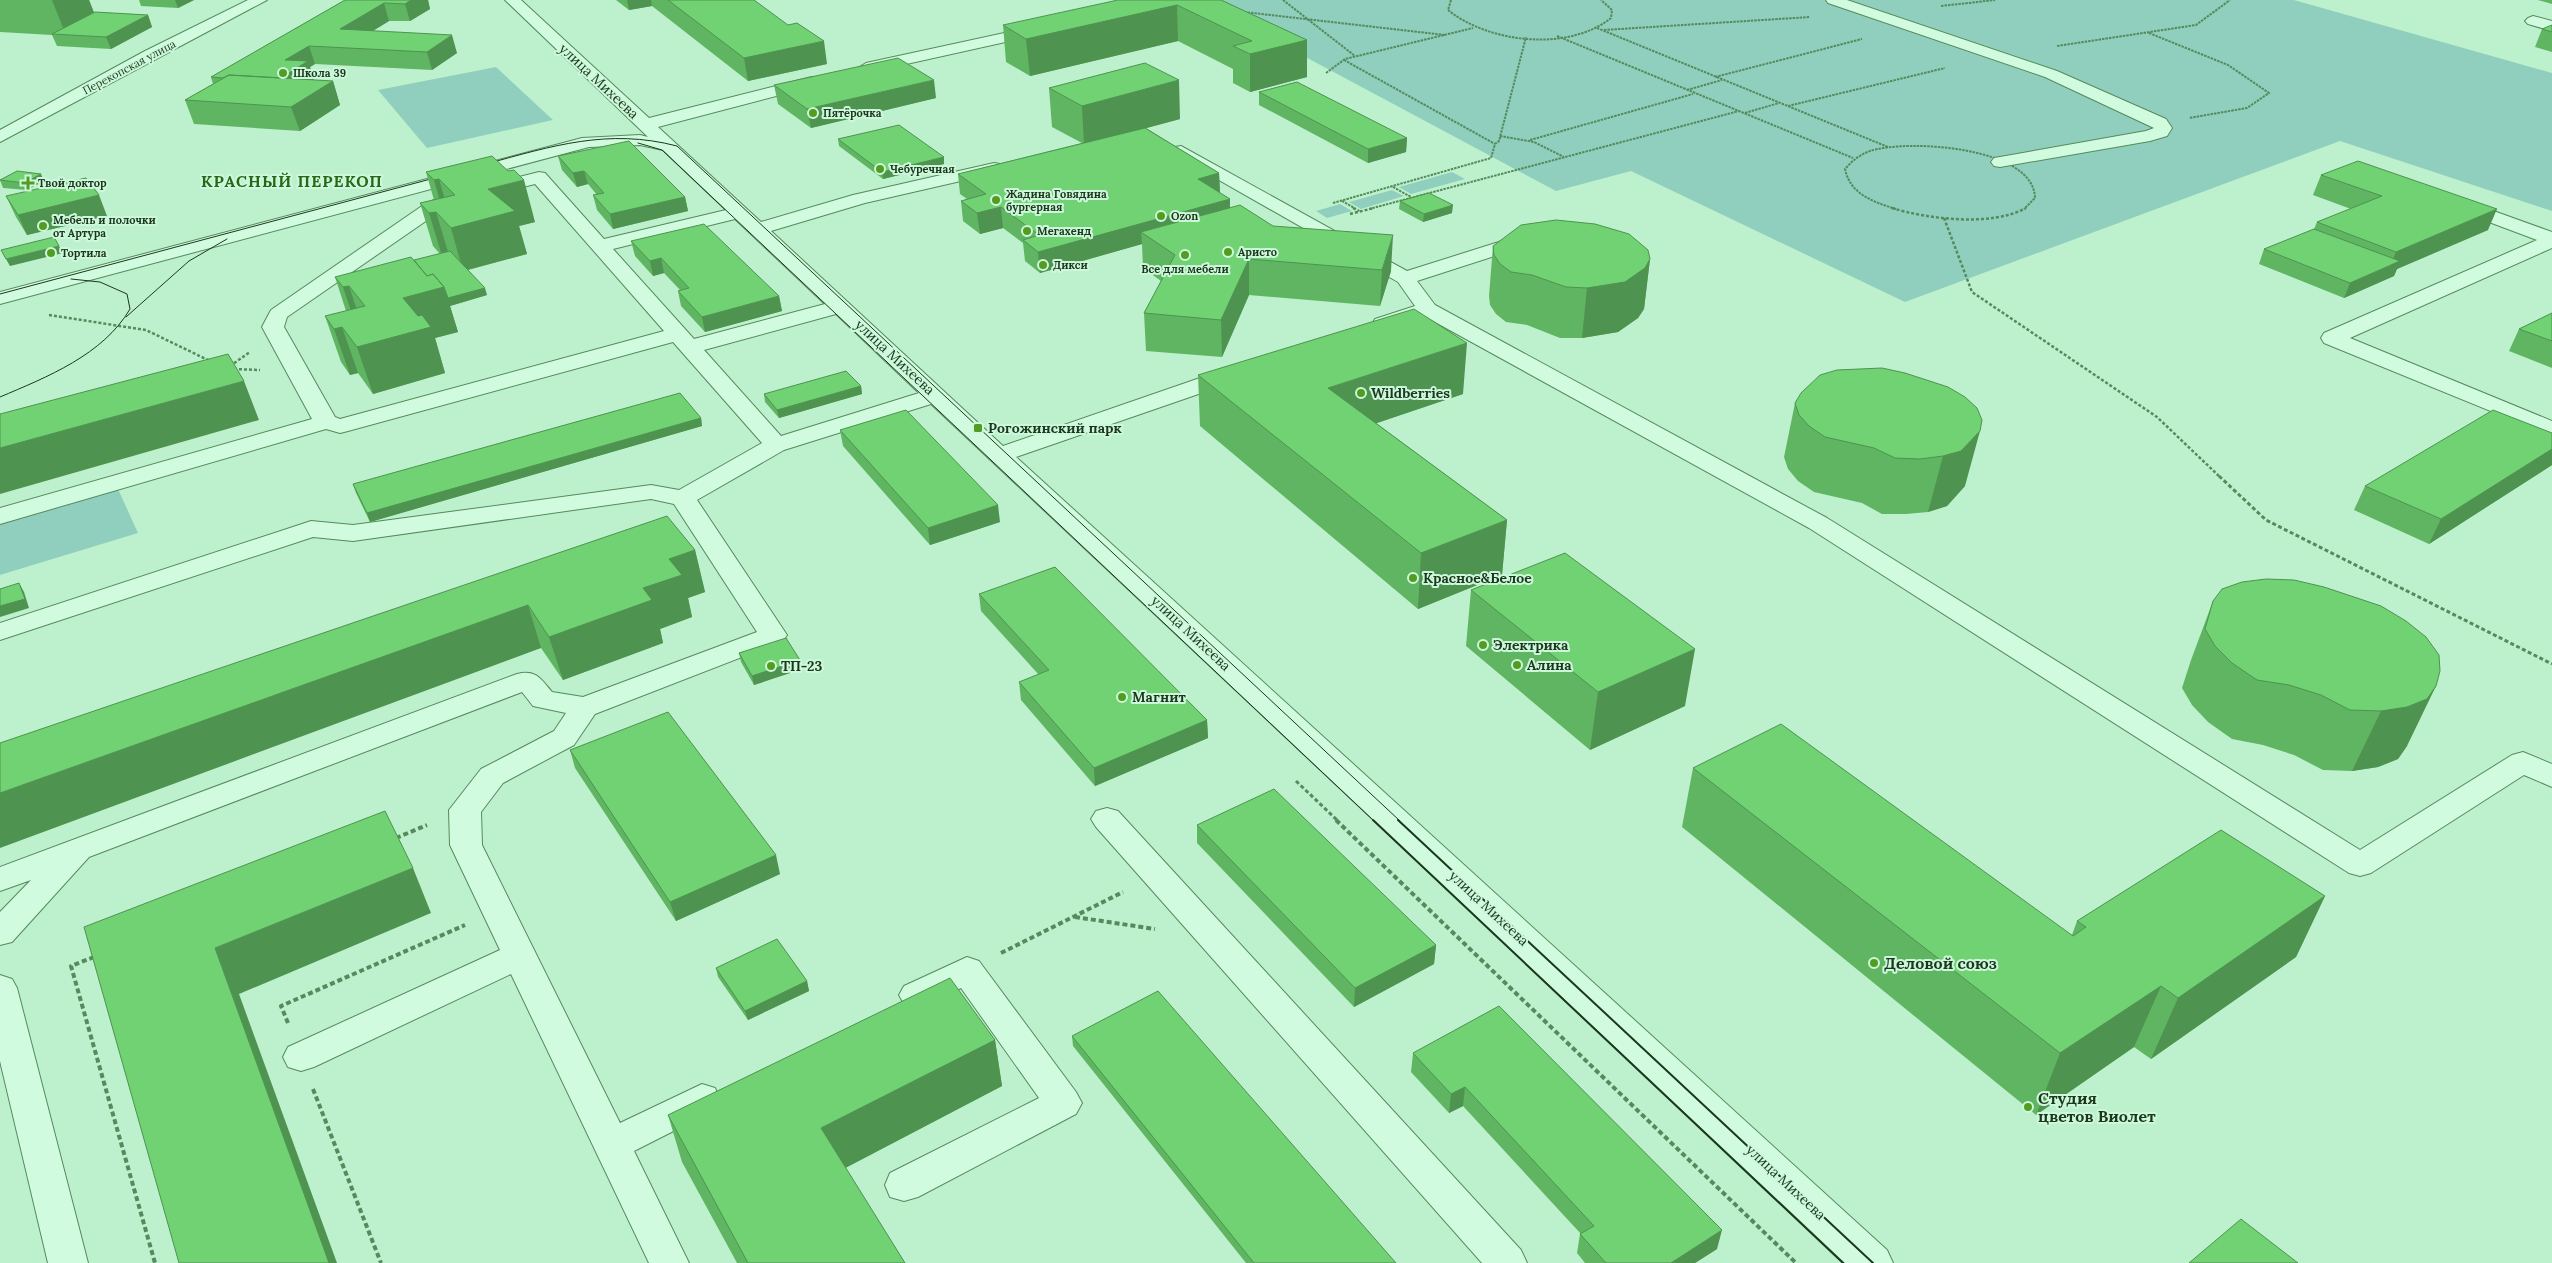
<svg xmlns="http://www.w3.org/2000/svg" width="2552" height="1263" viewBox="0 0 2552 1263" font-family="Lora,serif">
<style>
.green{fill:#90cfbe}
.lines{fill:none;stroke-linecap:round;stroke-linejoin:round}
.minor-casing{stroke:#558a5c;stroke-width:2}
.path-far3{stroke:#558a5c;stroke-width:2;stroke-dasharray:2.5 1;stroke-linecap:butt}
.path-far2{stroke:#558a5c;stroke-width:2.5;stroke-dasharray:3 2;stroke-linecap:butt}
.path-far1{stroke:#558a5c;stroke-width:3;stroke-dasharray:4 2.5;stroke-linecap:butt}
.path{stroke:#558a5c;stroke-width:4;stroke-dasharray:5 3;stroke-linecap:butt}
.minor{fill:#d1fbde;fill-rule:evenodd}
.tram-far1{stroke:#1b381d;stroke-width:1}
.tram{stroke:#1b381d;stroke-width:2}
.wall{fill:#60b562}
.shaded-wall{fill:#4e9350}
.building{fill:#70d272;stroke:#4e9350}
.poi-dot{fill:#529d21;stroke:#cdf8db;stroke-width:2}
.labels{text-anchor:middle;stroke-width:4;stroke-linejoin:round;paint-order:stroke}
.far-street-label{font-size:11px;fill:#1b381d;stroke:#cdf8db}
.far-poi-label{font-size:11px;font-weight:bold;fill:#1b381d;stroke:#cdf8db;text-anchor:start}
.street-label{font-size:14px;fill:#1b381d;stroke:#cdf8db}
.poi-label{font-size:14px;font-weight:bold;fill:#1b381d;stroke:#cdf8db;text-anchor:start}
.far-district-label{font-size:16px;font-weight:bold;letter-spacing:1px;fill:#266817;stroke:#cdf8db}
.near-poi-label{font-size:16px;font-weight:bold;fill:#1b381d;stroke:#cdf8db;text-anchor:start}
</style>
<rect width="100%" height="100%" fill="#bdf1cd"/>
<path class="green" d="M1199,0H2294L2552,73V211L2340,141L1905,302L1631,171L1556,191Z
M496,67L553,120L427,148L378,90Z
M1452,172L1465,179L1411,194L1399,187Z
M1392,190L1404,196L1361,209L1349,202Z
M1340,204L1352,211L1327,218L1316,211Z
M118,489L138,533L0,575V523Z"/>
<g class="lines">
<g class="minor-casing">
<path id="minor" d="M248,0H267L0,142V130L145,51Z
M505,0H521L649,118L812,77L818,79L820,82L818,85L658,127L761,222L853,195L994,163L1000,164L1003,168L1000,172L865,203L771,231L1003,446L1226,369L1234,367L1242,369L1245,374L1242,379L1016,457L1887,1250L1893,1263H1845L931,404L784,450L697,500L787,635L783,641L595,714L574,745L503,783L481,812L482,845L620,1123L702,1084L715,1088L720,1099L715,1110L634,1151L689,1263H649L511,974L314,1067L301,1071L288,1067L283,1057L288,1047L500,950L450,845L449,810L481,769L554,731L566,713L533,706L522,692L89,857L12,942L0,945V912L31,880L0,891V867L517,674C536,669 541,679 552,692L583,697L757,632L674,504L651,499L353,541L313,537L0,640V623L302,524L311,521L353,525L651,485L679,490L762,443L673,342L348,431L340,433L326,429L0,524V508L312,419L262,327L271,310L422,206L442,196L539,172L545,173L604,239L726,210L663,150L640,145L589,147L0,304V292L582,138L640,135L648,137ZM535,184L664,331L340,419L335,417L284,327L287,317L436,214L456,204ZM735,219L825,304L694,339L613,249ZM836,314L919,393L781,436L704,350Z
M1826,0H1847L2057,71L2166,119L2172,128L2167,136L2150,141L2000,167L1994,166L1991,162L1994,158L2000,157L2146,131L2154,128L2045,77L1828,3Z
M2533,16L2552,21V31L2528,24L2525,21L2528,18Z
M1041,25L1049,30L1046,33L866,73L858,68L866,63Z
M1181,146L1407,271L1521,235H1535L1538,239L1535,243L1417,281L1435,305L1827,518L2360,850L2512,755L2523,752L2552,764V787L2524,775L2371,873L2360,876L2349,873L1809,528L1426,317L1383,330L1375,329L1372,324L1375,319L1415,306L1398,282L1175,155L1172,151L1175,147Z
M2488,209L2552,232V248L2350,338L2552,421V436L2324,343L2321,338L2324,333L2537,240L2481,219L2478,215L2481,211Z
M1107,808L1118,811L1521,1250L1527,1263H1482L1096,827L1091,819L1096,811Z
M967,957L979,961L1076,1092L1082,1103L1076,1114L918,1197L904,1201L890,1197L885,1185L890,1173L1039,1098L961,988L916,1008L904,1004L899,995L904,986Z
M0,975L12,979L17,988L88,1263H48L0,1061Z"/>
</g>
<path class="path-far3" d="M1283,0L1355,56
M1451,0L1448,10C1489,43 1568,52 1611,18L1612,10L1601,0
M1941,6L1995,0
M1244,12L1445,35
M1597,28L1888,147
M1604,30L1810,17
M2149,33L2228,65L2269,93L2247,108L2189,118
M1557,36L1853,158
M2057,46L2196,25L2230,0
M1344,60L1495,144
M1326,73L1345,59L1473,28
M1715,77L1862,39
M1687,90L1722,80
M1788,106L1945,68
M1745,113L1779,103
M1500,136L1534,142L1564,157
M1530,140L1693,94
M1393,187L1411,197
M1342,201L1356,209
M1333,203L1491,158L1495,144L1499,141L1526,37
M1369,209L1739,111
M1896,209C1873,202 1850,194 1845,169C1852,161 1859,155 1870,151C1906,139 2034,146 2035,198L2024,209"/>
<path class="path-far2" d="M1353,208L1359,211
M1892,208C1927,219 1992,227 2026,208
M1350,214L1374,208
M1944,218L1972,292L2157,417L2220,477
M49,315L146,330L210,361
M230,366L250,352
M234,369L260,370"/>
<path class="path-far1" d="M2219,476L2266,520L2552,664
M1296,781L1338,821"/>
<path class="path" d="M1336,820L1796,1263
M396,838L427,825
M1075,917L1155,929
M1001,953L1123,892
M94,957L71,966L155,1263
M288,1023L281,1006L465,925
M313,1089L381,1263"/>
<use href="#minor" class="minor"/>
<path class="tram-far1" d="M638,143L662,150L1374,821
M486,164C552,146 608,128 677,146L1400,821
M0,294L442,176
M126,317L189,261L227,239
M0,397C47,377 103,355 130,309L127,294L100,282L71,279"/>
<path class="tram" d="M1373,820L1843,1263
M1398,820L1873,1263"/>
</g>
<path class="wall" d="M0,0H89L94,13L148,15L152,27L111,49L57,46L52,35L0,32Z
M139,0H194L178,8L141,6Z
M345,0H428L430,9L410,21H389L373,31L457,53L432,70L315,64L310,67L314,80L333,81L340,105L300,131L194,124L185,100L213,84L211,77Z
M616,0H754L827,64L748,81L652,6L629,10Z
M1221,0L1307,40V77L1250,92L1233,83V69L1178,41L1030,76L1006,62L1003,25Z
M2538,0H2552V4Z
M2552,25V52L2535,47L2542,29Z
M774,85L936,98L811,128L778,104Z
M1049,88L1180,119L1146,128L1219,173L1220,193L1230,208L1273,226L1391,271L1380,306L1249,295L1222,357L1146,351L1144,313L1161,281L1143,268L1142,244L1040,273L1025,261L1023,243L1003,228L980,234L963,221L961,201L967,199L960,194L958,174L1082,143L1052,127Z
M1259,92L1407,138L1406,152L1368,163L1259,105Z
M838,139L944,164L883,179L839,146Z
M558,156L685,197L688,211L613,229L597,210L593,195H597L588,184L577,187L562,170Z
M426,172L535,222L519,226L527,254L468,270L487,295L450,306L458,332L435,338L445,373L373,394L358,373L350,375L341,362L325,316L346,311L335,277L414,260L440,254L433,246L420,203L434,200Z
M2321,175L2488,230L2397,269L2394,276L2344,298L2259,264L2264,249L2314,229L2317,222L2351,209L2313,195Z
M0,180L44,181L27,190L3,188Z
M6,196L107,216L27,235L16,217Z
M1400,201L1452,213L1423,222L1399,209Z
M631,241L779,296L782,311L705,332L681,306L678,291L680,290L664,273L653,276L635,256Z
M1493,246L1650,259L1644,309L1638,318L1618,332L1582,338H1560L1527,325L1506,322L1496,314L1490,305L1489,296Z
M2552,313V368L2509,351L2519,329Z
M1198,375L1463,394L1376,423L1507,520L1502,575L1418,609L1200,426Z
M861,386L862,394L779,418L765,402L764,394Z
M1948,387L1965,486L1947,506L1928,512L1906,514H1882L1862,503L1814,492L1798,481L1788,469L1784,457L1795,403Z
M701,418L702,426L370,522L356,493L353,484Z
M840,430L1000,522L930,545L843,446Z
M2552,433V465L2429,544L2354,510L2365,486Z
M695,550L705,592L688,598L692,617L660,629L663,643L563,680L541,648L0,743Z
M1471,590L1685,706L1590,750L1466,646Z
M979,594L1207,720L1208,738L1095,786L1021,700L1019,682L1039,675L981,611Z
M2213,601L2406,621L2407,746L2398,759L2378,767L2352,771L2323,770L2294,755L2263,745L2232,739L2208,722L2192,705L2182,688L2191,660Z
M739,653L802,669L754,685L741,662Z
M570,750L780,874L676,921L575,768Z
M1693,768L2072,935L2077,921L2325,896L2296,957L2151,1059L2134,1047L2036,1115L1682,827Z
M1197,825L1436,945L1434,964L1354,1007L1197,843Z
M716,968L807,981L809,991L748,1020L718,977Z
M1072,1036L1396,1263H1246L1073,1046Z
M995,1040L1002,1086L845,1168L905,1263H737L682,1162L668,1115Z
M1413,1053L1717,1249L1695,1263H1585L1577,1253L1580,1234H1581L1463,1106L1449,1113L1411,1072Z"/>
<path class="shaded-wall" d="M52,0H89L97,20L66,35Z
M175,0H194L178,8Z
M411,0H428L430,9L410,21L405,4Z
M627,0H651L652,6L629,10Z
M384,3L389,21L346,47L340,29Z
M1177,5L1178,41L1030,76L1026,39Z
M148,15L152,27L111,49L106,37Z
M452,35L457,53L432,70L427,52Z
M1307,40V77L1250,92V54Z
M824,41L827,64L748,81L744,58Z
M309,46L315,64L310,67L314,80L276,81L285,60Z
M934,80L936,98L811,128L807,109Z
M1179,80L1180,119L1084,145L1082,106Z
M333,81L340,105L300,131L291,107Z
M1407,138L1406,152L1368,163V149Z
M944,157V164L883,179L882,172Z
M584,171L588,184L577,187L573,173Z
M1219,173L1220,193L1198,179Z
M41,174L44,181L27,190L24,183Z
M439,179L451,221L446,222L434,180Z
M524,180L535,222L519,226L527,254L463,271L451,228L488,189Z
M99,195L107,216L27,235L18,215Z
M685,197L688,211L613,229L610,214Z
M1230,199V220L1141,232L1142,244L1040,273L1038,252Z
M1453,205L1452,213L1423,222L1424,214Z
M1001,207L1003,228L980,234L977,213Z
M2497,209L2488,230L2397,269L2394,276L2344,298L2350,283L2390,266L2396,252Z
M436,212L449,255L442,256L429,213Z
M1393,235L1391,271L1380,306L1382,270Z
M59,246L63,253L10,266L6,259Z
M661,258L664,273L653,276L650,261Z
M1249,259V295L1222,357L1221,320Z
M1650,259L1644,309L1638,318L1618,332L1582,338L1587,288Z
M349,286L364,331L358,332L343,287Z
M444,287L485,288L487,295L450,306L458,332L435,338L445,373L373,394L357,347L403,298Z
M779,296L782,311L705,332L702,317Z
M342,327L358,373L350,375L334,329Z
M1467,343L1463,394L1327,440L1328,388Z
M244,381L259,420L0,494V448Z
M861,386L862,394L779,418L777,410Z
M701,418L702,426L370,522L367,513Z
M1980,431L1965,486L1947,506L1928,512L1943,456Z
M2552,449V465L2429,544L2441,519Z
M998,505L1000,522L930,545L928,528Z
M1507,520L1502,575L1418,609L1421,553Z
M695,550L705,592L688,598L692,617L660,629L663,643L563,680L549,637L643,588L669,559Z
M19,583L24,592L29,608L0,617V606Z
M528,605L541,648L0,848V793Z
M1695,649L1685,706L1590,750L1598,692Z
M800,660L802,669L754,685L752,676Z
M2436,686L2407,746L2398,759L2378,767L2352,771L2381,711Z
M1207,720L1208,738L1095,786L1094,768Z
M776,855L780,874L676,921L670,902Z
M413,868L431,913L239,994L337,1263H329L215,948Z
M2325,896L2296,957L2151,1059L2178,998Z
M1436,945L1434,964L1354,1007L1355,988Z
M807,981L809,991L748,1020L745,1011Z
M2161,986L2134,1047L2036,1115L2060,1053Z
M995,1040L1002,1086L832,1175L821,1128Z
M1465,1087L1463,1106L1449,1113L1451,1094Z
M1722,1230L1717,1249L1695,1263H1671Z"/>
<path class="building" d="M345,0H411L405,4L384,3L340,29L452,35L427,52L309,46L285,60L308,61L281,78L229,75L223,78L211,77Z
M668,0H754L788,25L797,23L824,41L744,58Z
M1118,0H1221L1307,40L1250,54L1233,46L1252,41L1177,5L1026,39L1003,25Z
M95,12L148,15L106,37L52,34Z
M2552,25V32L2542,29Z
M898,58L934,80L807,109L774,85Z
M1145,63L1179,80L1082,106L1049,88Z
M229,75L333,81L291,107L185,100Z
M1297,82L1407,138L1368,149L1259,92Z
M899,125L944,157L882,172L838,139Z
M1145,128L1219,173L1198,179L1230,199L1038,252L1023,240L1039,235L1001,207L977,213L961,201L986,194L958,174Z
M629,141L685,197L610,214L593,195L604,193L584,171L573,173L558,156Z
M492,156L508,171L514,170L524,180L488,189L515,211L451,228L436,212L429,213L420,203L455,195L439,179L434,180L426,172Z
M2358,161L2497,209L2396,252L2317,222L2382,196L2321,175Z
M17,171L41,174L24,183L0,180Z
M86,178L99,195L18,215L6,196Z
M1429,193L1453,205L1424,214L1400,201Z
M1240,205L1273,226L1393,235L1382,270L1249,259L1221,320L1144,313L1175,255L1141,232Z
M1556,220L1595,224L1629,234L1648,250L1650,259L1645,268L1625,282L1587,288L1566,287L1532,275L1511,272L1500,264L1494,255L1493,246L1521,225Z
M704,224L779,296L702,317L678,291L689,288L661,258L650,261L631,241Z
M2314,229L2400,261L2350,283L2264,249Z
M54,237L59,246L6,259L1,250Z
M450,251L485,288L448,298L444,287L433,274L427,276L414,260Z
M411,257L427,276L433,274L444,287L403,298L418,316L422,315L431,327L357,347L342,327L334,329L325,316L365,306L349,286L343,287L335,277Z
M1414,309L1467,343L1328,388L1507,520L1421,553L1198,375Z
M2552,313V341L2519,329Z
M228,354L244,381L0,448V414Z
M1882,368L1905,373L1948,387L1965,397L1977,408L1982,420L1980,431L1961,451L1943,456L1920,459L1895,458L1874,448L1825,437L1809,426L1799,415L1795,403L1801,393L1820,375L1837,370Z
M846,371L861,386L777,410L764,394Z
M680,393L701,418L367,513L353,484Z
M906,410L998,505L928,528L840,430Z
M2493,410L2552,433V449L2441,519L2365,486Z
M667,516L695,550L669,559L682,575L643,588L652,600L549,637L528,605L0,793V743Z
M1565,553L1695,649L1598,692L1471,590Z
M1055,567L1207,720L1094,768L1019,682L1049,670L979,594Z
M2266,579L2294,580L2324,587L2381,606L2406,621L2426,637L2439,655L2440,671L2436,686L2427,699L2407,707L2381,711L2350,710L2321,695L2289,685L2257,680L2232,663L2215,646L2205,629L2213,601L2222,589L2242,582Z
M19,583L25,599L0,606V589Z
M786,638L800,660L752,676L739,653Z
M668,712L776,855L670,902L570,750Z
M1781,724L2073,936L2086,927L2077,921L2221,830L2325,896L2178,998L2161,986L2060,1053L1693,768Z
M1274,789L1436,945L1355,988L1197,825Z
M385,811L413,868L215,948L329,1263H179L84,927Z
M777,939L807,981L745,1011L716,968Z
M950,978L995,1040L821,1128L905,1263H748L668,1115Z
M1158,991L1396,1263H1254L1072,1036Z
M1499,1006L1722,1230L1671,1263H1606L1580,1234L1594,1226L1465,1087L1451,1094L1413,1053Z
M2241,1219L2298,1263H2189Z"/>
<g class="poi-dot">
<circle cx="283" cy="73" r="5"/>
<circle cx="813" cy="113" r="5"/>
<circle cx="880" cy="169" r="5"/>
<path d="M25.5 175.5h5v5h5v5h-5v5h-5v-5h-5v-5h5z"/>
<circle cx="996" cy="200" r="5"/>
<circle cx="1161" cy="216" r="5"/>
<circle cx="43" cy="226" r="5"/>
<circle cx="1027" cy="231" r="5"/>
<circle cx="1228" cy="252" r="5"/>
<circle cx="51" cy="253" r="5"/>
<circle cx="1185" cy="255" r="5"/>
<circle cx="1043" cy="265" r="5"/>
<circle cx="1361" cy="393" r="5"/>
<rect x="973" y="423" width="10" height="10" rx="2.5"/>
<circle cx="1413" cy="578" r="5"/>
<circle cx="1483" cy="645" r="5"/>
<circle cx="1517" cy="665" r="5"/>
<circle cx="771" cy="666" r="5"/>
<circle cx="1122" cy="697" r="5"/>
<circle cx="1874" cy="963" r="5"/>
<circle cx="2028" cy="1107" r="5"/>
</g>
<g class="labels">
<g class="far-street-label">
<text transform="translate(129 67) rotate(-28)" y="4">Перекопская улица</text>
</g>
<g class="far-poi-label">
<text x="293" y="77">Школа 39</text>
<text x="823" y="117">Пятёрочка</text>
<text x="890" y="173">Чебуречная</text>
<text x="38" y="187">Твой доктор</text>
<text x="1006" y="198">Жадина Говядина<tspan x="1006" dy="13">бургерная</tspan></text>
<text x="1171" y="220">Ozon</text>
<text x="53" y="224">Мебель и полочки<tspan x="53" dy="13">от Артура</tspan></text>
<text x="1037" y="235">Мегахенд</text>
<text x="1238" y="256">Аристо</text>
<text x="61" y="257">Тортила</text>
<text x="1053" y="269">Дикси</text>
<text x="1185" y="273" text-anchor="middle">Все для мебели</text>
</g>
<g class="street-label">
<text transform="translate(599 81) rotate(43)" y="5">улица Михеева</text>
<text transform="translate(895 357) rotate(43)" y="5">улица Михеева</text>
<text transform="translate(1191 633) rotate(43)" y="5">улица Михеева</text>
<text transform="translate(1489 908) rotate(43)" y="5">улица Михеева</text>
<text transform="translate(1786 1182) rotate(43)" y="5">улица Михеева</text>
</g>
<g class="poi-label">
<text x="1371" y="398">Wildberries</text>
<text x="988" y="433">Рогожинский парк</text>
<text x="1423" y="583">Красное&amp;Белое</text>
<text x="1493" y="650">Электрика</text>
<text x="1527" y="670">Алина</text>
<text x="781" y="671">ТП-23</text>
<text x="1132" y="702">Магнит</text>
</g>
<g class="far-district-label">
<text x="292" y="187">КРАСНЫЙ ПЕРЕКОП</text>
</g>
<g class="near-poi-label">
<text x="1884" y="969">Деловой союз</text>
<text x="2038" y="1104">Студия<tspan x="2038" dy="18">цветов Виолет</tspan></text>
</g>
</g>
</svg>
